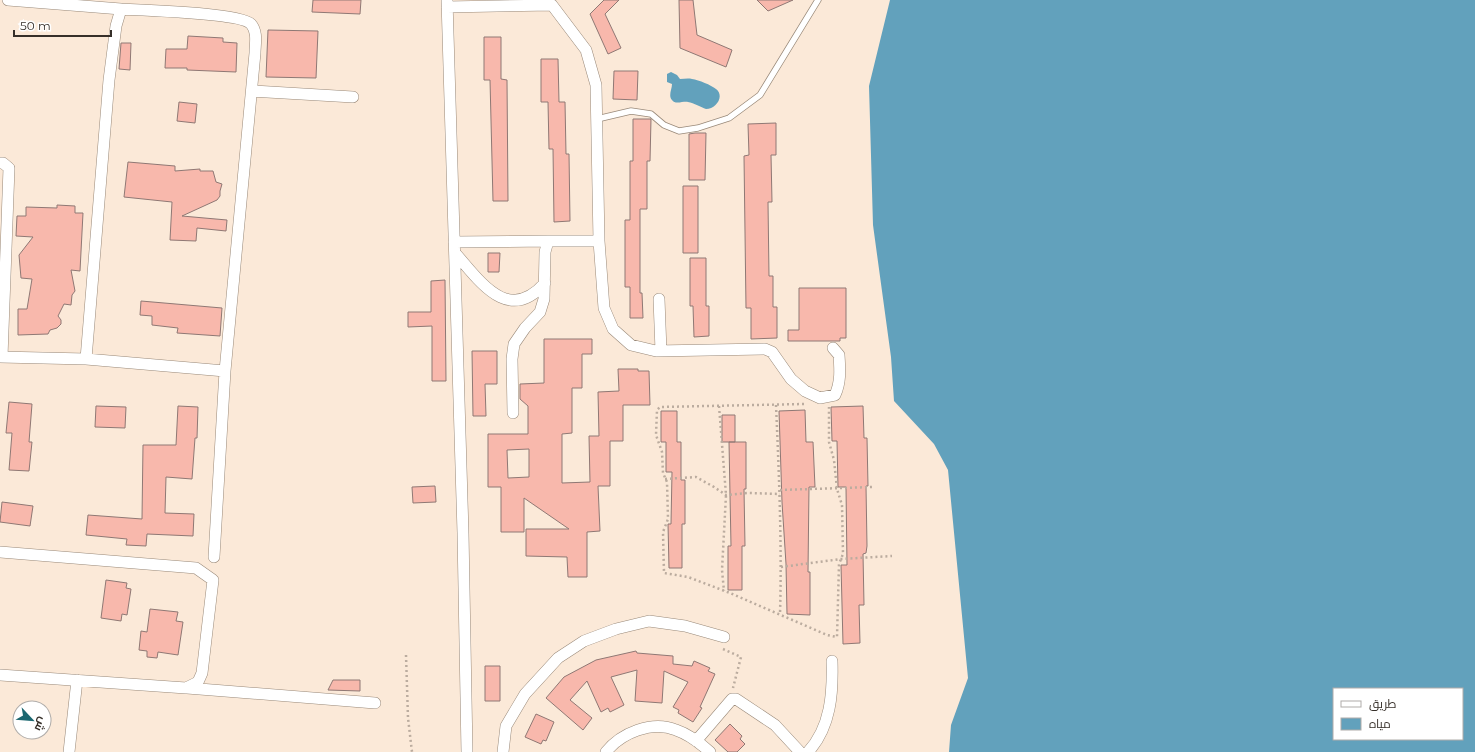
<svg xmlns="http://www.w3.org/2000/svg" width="1475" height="752" viewBox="0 0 1475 752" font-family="Montserrat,Cairo,sans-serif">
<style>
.water{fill:#62a1bc;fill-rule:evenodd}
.building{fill:#f8b8ac;stroke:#8f7874;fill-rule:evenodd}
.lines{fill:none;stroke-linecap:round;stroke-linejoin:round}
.lane-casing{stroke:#998979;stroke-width:7}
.street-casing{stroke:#998979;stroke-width:12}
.path{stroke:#bbac9f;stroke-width:2.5;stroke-dasharray:2 3;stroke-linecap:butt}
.lane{stroke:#fff;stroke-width:5.5}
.street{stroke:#fff;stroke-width:11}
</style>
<rect width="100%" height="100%" fill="#fbe9d8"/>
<path class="water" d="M890,0H1475V752H949L951,725L968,678L948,470L934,444L894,401L891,357L873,225L869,86ZM1334,689H1462V739H1334Z
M671,72L677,75L680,79C684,79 688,78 692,79C699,80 711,85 716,89C725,96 716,109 706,109C701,107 694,103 688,102C683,101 675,105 672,100C668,96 672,89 672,84L667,82V74Z"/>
<path class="building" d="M313,0H361L360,14L312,12Z
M604,0H619L605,14L621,48L608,54L590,14Z
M679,0H693L697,35L732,50L726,67L680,48Z
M757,0H793L768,11Z
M268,30L318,31L316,78L266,77Z
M188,36L223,38V42L237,43L236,72L187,70V68H165L166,49H187Z
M484,37H501V79L507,80L508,201H493L490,80H484Z
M121,43H131L130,70L119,69Z
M541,59H558L559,102H565L566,154H569L570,221L554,222L553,149H549L548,102H541Z
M614,71H638L637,100L613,99Z
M179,102L197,104L195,123L177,121Z
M633,119H651L650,161H647V209H640V293H642L643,318H630V287H625V220H630V161H633Z
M776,123V155H771L772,202H768L769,276H773V307H777V338L751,339V308H746L744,156L749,155L748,124Z
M695,133H706L705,180H689V134Z
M128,162L175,166V171L200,169V171H213L216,182L222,184L220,191V196L217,200L182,216L227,220L226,231L197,228L196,241L170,240L172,202L124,197Z
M683,186H698V253H683Z
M57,205L75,206V213H83L80,271L71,270L75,291L72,295L71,305L64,304L58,316L61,320V324L57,328L50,330L48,334L18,335V309H27L32,279L21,278L19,255L33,237L16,236L17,216H26V207L57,208Z
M488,253H500L499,272H488Z
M690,258H706V306H709V336L694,337L693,306H690Z
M445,280L446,381H432V326L408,327V312H431V281Z
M799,288H846V338H840V341H788V330H799Z
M141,301L222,308L220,336L177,333L178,328L152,325V316L140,315Z
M544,339H592V354H582V388H572V433L562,434V483L590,482L589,436H599L598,392L619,391L618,369H638V371H649L650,405H623V441H610V486H598L600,531L587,532V577H568L567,557L526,556V529H569L524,498V532H501V487H488V434H528V406L520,399V384L544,383ZM529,449V477L508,478L507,450Z
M472,351H497V384H485L486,416H473Z
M9,402L32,404L29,442H32L29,471L9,470L12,433H6Z
M96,406L126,407L125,428L95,427Z
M178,406L198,407L197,438H195L192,479L166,477L165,513L194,514L193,536L147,534L146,546L126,545L127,539L86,535L88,515L142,519L143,445H176Z
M863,406L864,438H867L868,486H866L867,546L866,553L863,554L864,605H859L860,643L843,644L841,565H847L846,487H838L837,441H832L831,407Z
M805,410L806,442H813L815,487H809L808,572H810V615L787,614L786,564L782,502L779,411Z
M661,411H677V442H681V480H685V524H682V568H669L668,524H671L672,472H666V442H661Z
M722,415H735V442H722Z
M729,442H746V489H744L745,546H742V590H728V546H731Z
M435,486L436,502L413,503L412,487Z
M2,502L33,506L30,526L0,522Z
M106,580L127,583L126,588L131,589L127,615L122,614L121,621L101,618Z
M150,609L178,612L176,621L183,622L178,655L158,652L157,658L147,657V651L139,650L141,631L147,632Z
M636,651L637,653L673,656V664L692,666L694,661L710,668L708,671L715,674L700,707L702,708L693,722L678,713L679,710L673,707L688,682L664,671L662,703L635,701L637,670L611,677L624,705L610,712L608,708L601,712L587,681L570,700L592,718L583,730L546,698L564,677L596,660Z
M485,666H500V701H485Z
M333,680H360V691L328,690Z
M536,714L554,722L546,741L543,740L541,744L525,737Z
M730,724L742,736L740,739L745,744L737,752H728L715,740Z"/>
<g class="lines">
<g class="lane-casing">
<path id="lane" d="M597,119L631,111L651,114L664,125L679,131L698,128L729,118L760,95L818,0"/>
</g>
<g class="street-casing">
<path id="street" d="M8,0L121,9
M447,0L463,533L467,752
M447,7L552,5L586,50L596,85L599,241L604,308L613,329L631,345L656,351L765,349L772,352L791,379L805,391L820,398L835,395C841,382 840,369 839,355L833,348
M252,91L353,97
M0,163H3L9,168L2,357
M454,242L548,241
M455,253C480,281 508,325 545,283
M659,299L661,351
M0,357L86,359L225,371
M86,359L109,80L116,26L121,9C141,10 241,13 251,24C258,32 255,44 255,53L225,371L214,557
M513,413L512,359L514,344L525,328L540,312L544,299L545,252L548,241H599
M0,552L196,568L213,580L202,673L198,682L186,688L0,675
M187,688L375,703
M696,741L732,699H736L775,725L800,752
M69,752L77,680
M503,752L506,726L525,694L558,658L584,641L616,629L649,621L685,626L724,637
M606,752C621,733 652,720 676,730C688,734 700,743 710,752
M808,752C831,727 833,693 832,661"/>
</g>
<path class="path" d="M804,404L660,407L657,410L656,435L662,452L663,473L667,482L668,519L663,532L664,573L688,577L730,593L827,635L837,637L839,564L843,554L842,505L837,489L834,460L829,442V407
M776,405C779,475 782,544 780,614
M719,406L726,495L722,570L724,591
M665,479L696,477L714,487L726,495L748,493L780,494
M780,490L873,487
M781,567L841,559L892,556
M723,649L741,657L733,688
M406,655L408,718L412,752"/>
<use href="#lane" class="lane"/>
<use href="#street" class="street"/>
</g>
<rect x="1333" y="688" width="130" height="52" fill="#ffffff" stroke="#afaca9"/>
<rect x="1341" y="701" width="20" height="6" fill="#ffffff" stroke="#afaca9"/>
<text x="1369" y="708" font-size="12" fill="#362f29">طريق</text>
<rect x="1341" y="718" width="20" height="12" fill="#62a1bc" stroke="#afaca9"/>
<text x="1369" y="728" font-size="12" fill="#362f29">مياه</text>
<g transform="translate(32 720) rotate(116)"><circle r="19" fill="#ffffff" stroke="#afaca9"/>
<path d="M0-3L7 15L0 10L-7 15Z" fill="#1b6770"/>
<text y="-6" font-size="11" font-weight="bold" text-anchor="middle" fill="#362f29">ش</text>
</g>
<path d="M14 30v6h97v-6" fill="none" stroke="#362f29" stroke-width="2"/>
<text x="20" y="30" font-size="12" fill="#362f29" stroke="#ffffff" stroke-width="3" paint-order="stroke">50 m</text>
</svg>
